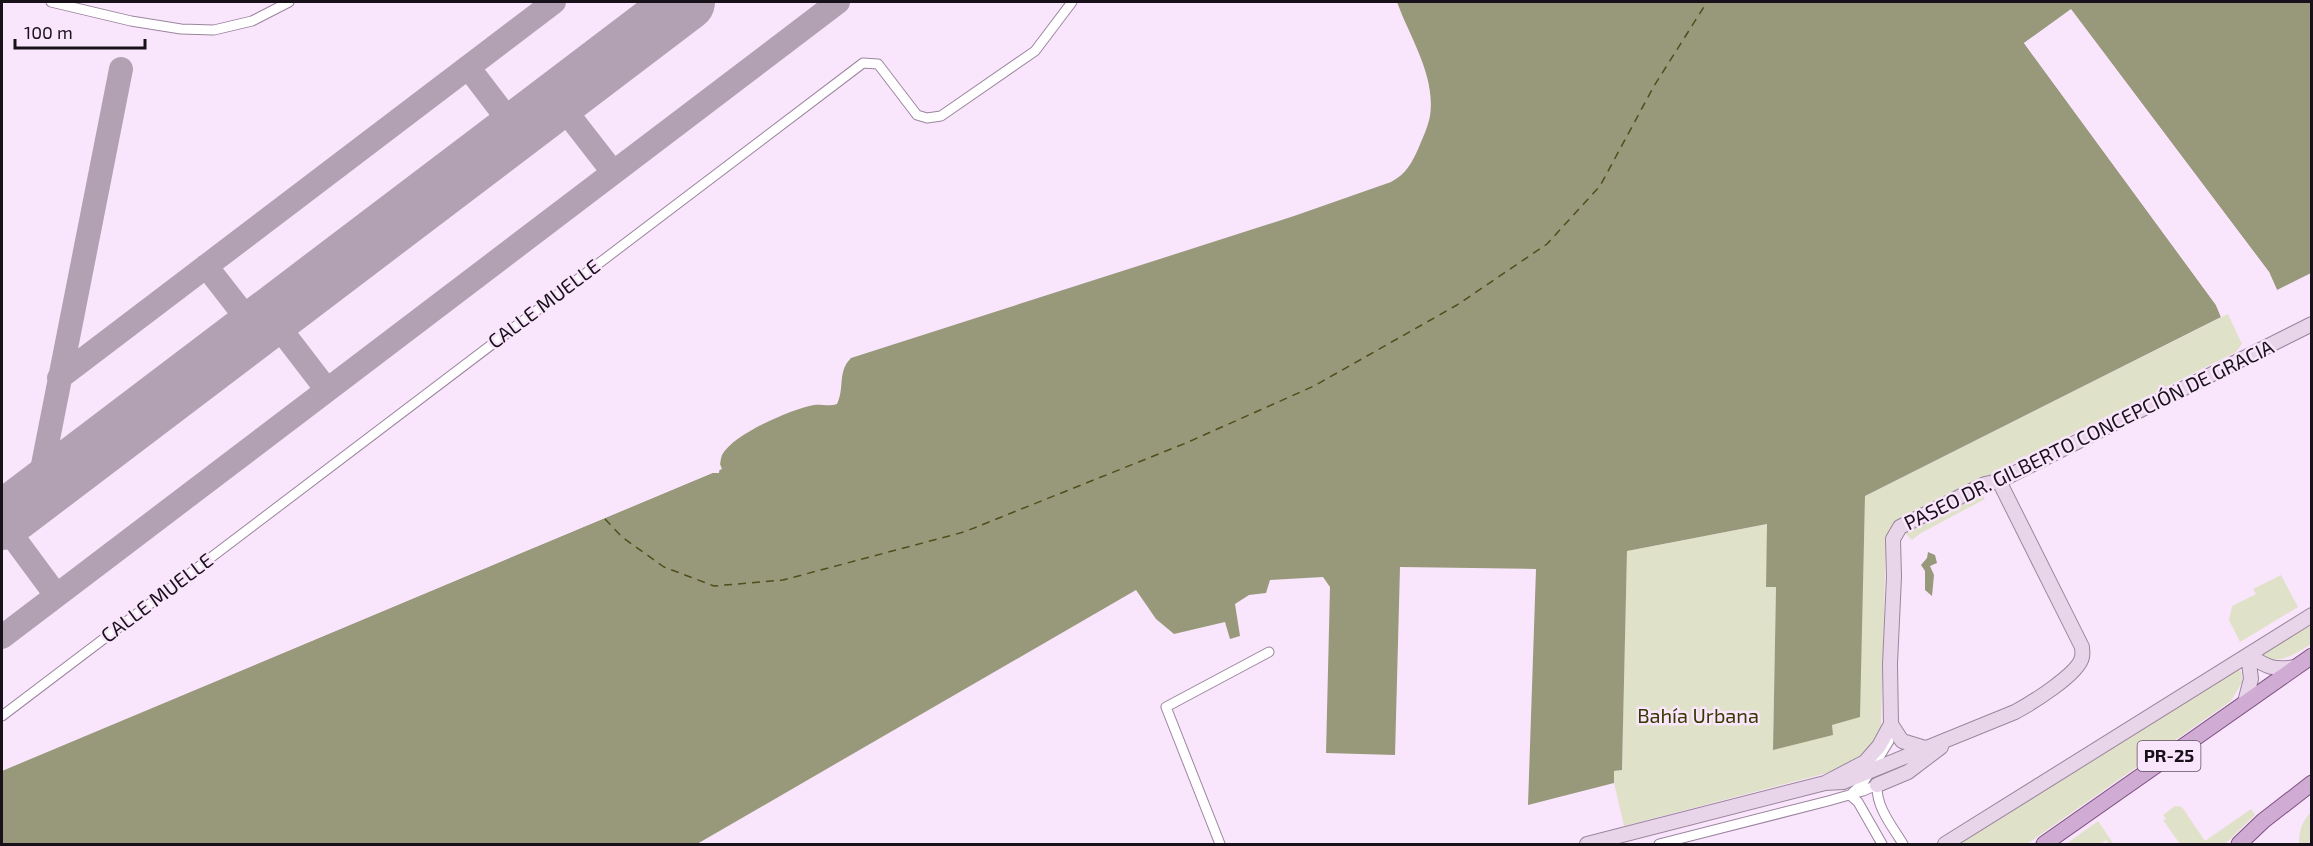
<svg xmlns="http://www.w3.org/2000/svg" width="2313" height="846" viewBox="0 0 2313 846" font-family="'Exo 2',sans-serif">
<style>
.green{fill:#e0e1c9}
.water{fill:#98997b}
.pier{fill:#fae6fc}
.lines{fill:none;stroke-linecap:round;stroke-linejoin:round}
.ferry{stroke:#4e4f1a;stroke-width:1.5;stroke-dasharray:8 6;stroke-linecap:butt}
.taxiway{stroke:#b1a1b3;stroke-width:24}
.runway{stroke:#b1a1b3;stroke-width:58}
.street-casing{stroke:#9b859e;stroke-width:11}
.secondary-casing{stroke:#9b859e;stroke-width:16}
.primary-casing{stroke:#7c5181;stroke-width:17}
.street{stroke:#fff;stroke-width:9}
.secondary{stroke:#e8d5ea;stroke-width:14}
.primary{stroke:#d0acd4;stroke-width:15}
.labels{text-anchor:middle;stroke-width:5;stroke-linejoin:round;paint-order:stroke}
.shield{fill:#fae6fc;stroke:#5c515e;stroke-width:1.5}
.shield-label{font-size:18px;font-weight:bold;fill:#19111a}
.street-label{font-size:20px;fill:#19111a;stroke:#fae6fc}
.park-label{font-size:20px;fill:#383800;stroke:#fae6fc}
</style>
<rect width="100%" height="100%" fill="#fae6fc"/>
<path class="green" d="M2228,314L2242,344L2236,352L1897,521L1892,527L1886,540L1881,727C1874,754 1852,764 1827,773L1624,826L1614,783V771L1622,770L1627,551L1768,524L1766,586H1776L1773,749L1833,735L1831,725L1864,537L1865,496Z
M1981,492L1985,499L1921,533L1912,540L1904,532L1973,499Z
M2281,575L2298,607L2240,642L2229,620L2232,606L2256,594L2253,589Z
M2311,621V644C2295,654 2282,664 2262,657V653Z
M2237,669L2241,671L2242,682L2231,701L2027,844H1956Z
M2175,806L2182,807L2205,841L2251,809L2255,815L2225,844H2180L2163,820L2166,819L2163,815Z
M2311,812V844H2299C2299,831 2302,821 2311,812Z
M2098,821L2113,843L2108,844L2107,840L2100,844H2066Z"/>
<path class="water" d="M1397,2H2311V273L2277,290L2269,272L2071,10L2024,43L2216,305L2221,317L1865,496L1860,717L1832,725L1833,735L1773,750L1776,587H1766L1767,524L1627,551L1622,770L1614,771V783L1528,805L1536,569L1400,567L1395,755L1326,753L1330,587L1323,577L1270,580L1266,593L1249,595L1235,604L1240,636L1230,639L1225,622L1174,634L1156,619L1136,590L697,844H2V771L712,473H719C720,467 720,460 722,455C733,434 792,409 814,405C823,404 827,407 837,404C845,388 837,372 851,358L1294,216L1391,182C1406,174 1412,163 1419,147C1423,137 1428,127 1430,116C1436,76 1410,38 1397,2Z
M1928,552L1935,555L1937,563L1930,566L1934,575L1932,596L1925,590V571L1921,565L1927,558Z"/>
<path class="pier" d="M2071,9L2269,272L2277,290L2274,292L2267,274L2071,13L2028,44L2218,303L2224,316L2221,317L2216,305L2024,43Z
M718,459L722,469L163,703L162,701L348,622L711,471L716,470Z"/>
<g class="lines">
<path class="ferry" d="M605,519L622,537L664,567L714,586L783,580L964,532L1186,443L1314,386L1457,305L1547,244L1600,186L1654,86L1707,2"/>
<path class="taxiway" d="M468,67L516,130
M557,100L613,172
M206,266L255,329
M271,317L327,390
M59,378L554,2
M37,495L121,69
M2,522L56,595
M2,637L838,2"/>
<path class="runway" d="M2,521L686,2"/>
<g class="street-casing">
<path id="street" d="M51,2L131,21L181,29L214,30L252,21L289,2
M2,716L863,63L878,64L917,115L927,118L941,116L1035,51L1072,2
M1852,793L1863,783L1889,741
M1850,795L1858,802L1882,844
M1220,844L1166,707L1269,652
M1659,844L1828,801L1863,791L1877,785C1876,807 1892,826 1903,844"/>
</g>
<g class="secondary-casing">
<path id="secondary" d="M2248,655C2266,666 2273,671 2295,667
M2245,702L2251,679L2248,655
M1891,724L1902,741L1925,748
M1825,783L1865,762L1879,746L1891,724L1890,664L1894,577L1893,539L1900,527L1985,484L1999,481L2312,324
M1877,785L1908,772L1941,747
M1587,844L1825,783L1843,782L2015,712C2030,704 2079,674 2082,657C2083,655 2082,650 2082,647L1999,481
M1945,844L2312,615"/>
</g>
<g class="primary-casing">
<path id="primary" d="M2044,844L2312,656
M2239,844L2263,821L2312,783"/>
</g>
<use href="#street" class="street"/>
<use href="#secondary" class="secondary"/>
<use href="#primary" class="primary"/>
</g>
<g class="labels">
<rect class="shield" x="2137.5" y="741" width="63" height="30" rx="4.5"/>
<g class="shield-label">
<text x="2169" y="762">PR-25</text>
</g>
<g class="street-label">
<text transform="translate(544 304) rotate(-37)" y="7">CALLE MUELLE</text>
<text transform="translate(2089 435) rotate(-26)" y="7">PASEO DR. GILBERTO CONCEPCIÓN DE GRACIA</text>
<text transform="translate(157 598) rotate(-37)" y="7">CALLE MUELLE</text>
</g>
<g class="park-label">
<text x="1698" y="723">Bahía Urbana</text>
</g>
</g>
<rect width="2313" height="846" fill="none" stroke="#19111a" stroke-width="6"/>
<path d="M15 39v9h130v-9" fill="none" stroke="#19111a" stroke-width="3"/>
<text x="24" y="39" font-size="18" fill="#19111a" stroke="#fae6fc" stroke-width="4.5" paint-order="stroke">100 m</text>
</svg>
